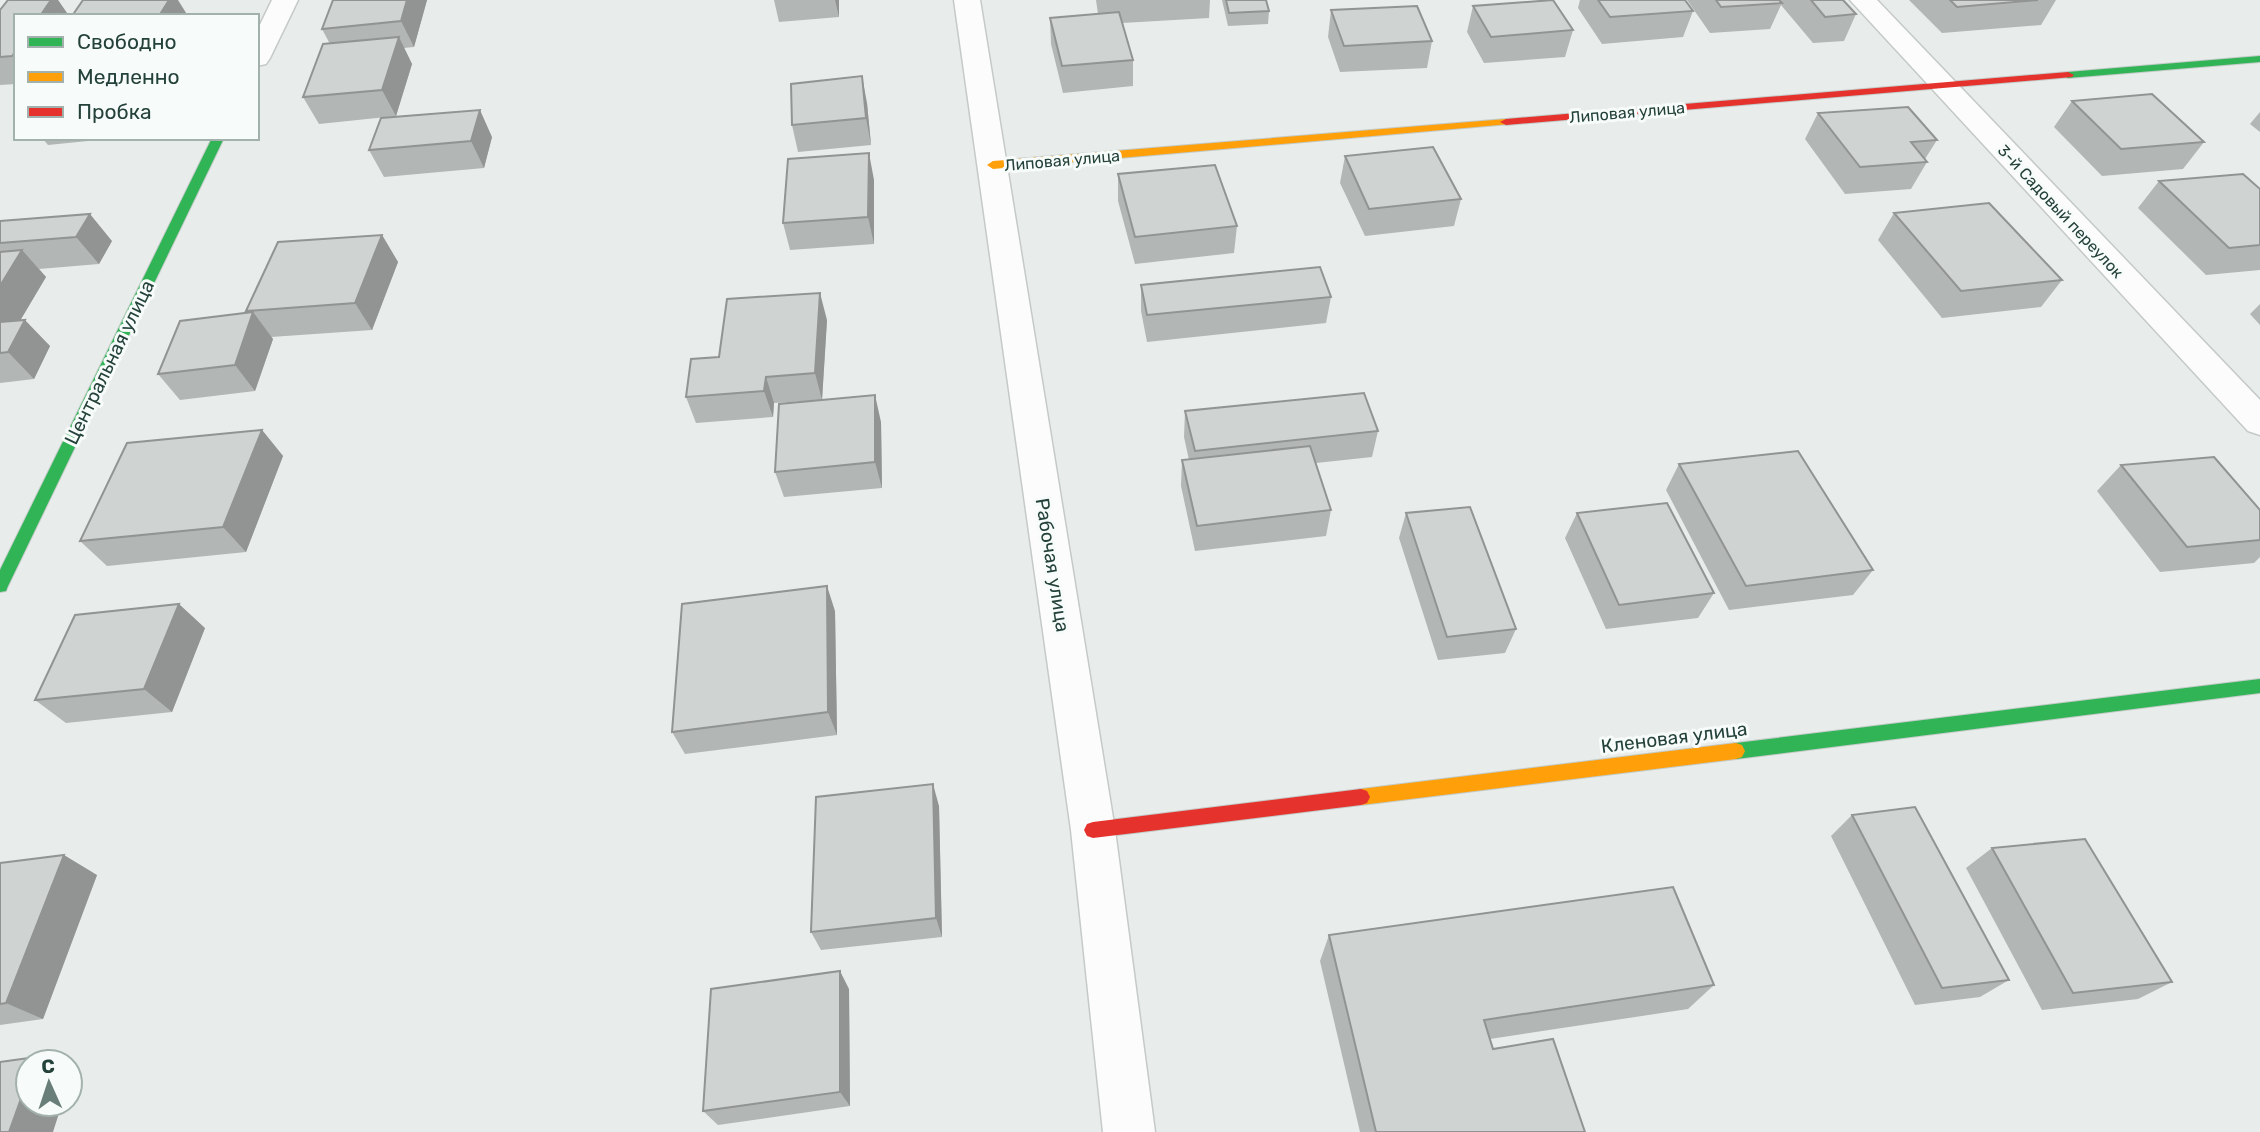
<svg xmlns="http://www.w3.org/2000/svg" width="2260" height="1132" viewBox="0 0 2260 1132" font-family="Rubik,sans-serif">
<style>
.lines{fill:none;stroke-linecap:round;stroke-linejoin:round}
.street-casing{stroke:#c5cac8;stroke-width:3}
.fast-casing{stroke:#c3cbc8;stroke-width:2}
.slow-casing{stroke:#c3cbc8;stroke-width:2}
.jam-casing{stroke:#c3cbc8;stroke-width:2}
.street{fill:#fcfcfc;fill-rule:evenodd}
.fast{fill:#30b455;fill-rule:evenodd}
.slow{fill:#ff9f0a;fill-rule:evenodd}
.jam{fill:#e5322d;fill-rule:evenodd}
.wall{fill:#b2b6b5}
.shaded-wall{fill:#919493}
.building{fill:#cfd4d2;stroke:#919493;stroke-width:2}
.labels{text-anchor:middle;stroke-width:6;stroke-linejoin:round;paint-order:stroke}
.far-street-label{font-size:16px;fill:#24423a;stroke:#f7fbf9}
.street-label{font-size:19px;fill:#24423a;stroke:#f7fbf9}
</style>
<rect width="100%" height="100%" fill="#e8edeb"/>
<g class="lines">
<g class="street-casing">
<path id="street" d="M272,0H298L270,58L266,64L257,66V31Z
M954,0H980L1115,830L1155,1132H1103L1071,830Z
M1850,0H1877L2260,400V435L2248,431Z"/>
</g>
<g class="fast-casing">
<path id="fast" d="M2260,56V62L2068,78L2062,75L2068,72Z
M212,138H224L8,586L6,591L0,592V570Z
M2260,679V693L1736,759L1730,757L1727,751L1730,745L1736,743Z"/>
</g>
<g class="slow-casing">
<path id="slow" d="M1506,119L1510,120V124L993,169L987,165L993,161Z
M1736,743L1742,745L1745,751L1742,757L1736,759L1361,805L1355,803L1352,797L1355,791L1361,789Z"/>
</g>
<g class="jam-casing">
<path id="jam" d="M2068,72L2074,75L2072,77L1506,125L1500,122L1506,119Z
M1361,789L1367,791L1370,797L1367,803L1361,805L1093,838L1087,836L1084,830L1087,824L1093,822Z"/>
</g>
<use href="#street" class="street"/>
<use href="#fast" class="fast"/>
<use href="#slow" class="slow"/>
<use href="#jam" class="jam"/>
</g>
<path class="wall" d="M8,0H58L69,16H16V84L0,85V10Z
M333,0H427L414,47L404,48L412,64L396,116L319,124L303,97L330,44L322,29Z
M774,0H839V17L779,22Z
M1096,0H1210L1209,18L1122,23L1133,60V86L1063,93L1051,44L1050,18L1098,14Z
M1222,0H1266L1269,11L1268,24L1228,26Z
M1580,0H1685L1693,11L1683,37L1602,44L1578,8Z
M1687,0H1843L1856,14L1844,41L1813,43L1781,5L1770,29L1710,33Z
M1909,0H2056L2041,25L1942,33Z
M1473,6L1573,30L1565,57L1484,63L1467,32Z
M1331,10L1432,41L1427,68L1340,72L1328,37Z
M2072,101L2204,142L2183,169L2102,176L2054,127Z
M867,103L871,145L798,152L792,125Z
M2260,112V132L2250,124Z
M1818,113L1937,140L1925,159L1927,162L1911,189L1845,194L1805,139Z
M492,137L484,168L384,177L369,150Z
M42,138H118L48,145Z
M1345,156L1461,199L1454,226L1365,236L1340,183Z
M1118,174L1237,226L1234,253L1135,264L1118,201Z
M874,180V244L790,250L783,223Z
M2159,181L2260,189V270L2206,275L2138,208Z
M1894,213L2062,280L2041,307L1942,318L1878,240Z
M0,221L112,241L99,264L39,269L46,277L20,320L50,346L34,379L0,383Z
M382,235L398,262L372,330L271,337L273,339L255,391L180,400L158,374L247,313L246,311Z
M1141,285L1331,297L1326,323L1147,342L1141,311Z
M2260,304V325L2250,314Z
M827,320L822,400L774,403L773,417L696,423L686,397L719,357Z
M1185,411L1378,431L1372,457L1316,463L1331,510L1326,536L1195,551L1181,486L1182,460H1189L1184,437Z
M881,422L882,488L784,497L775,472Z
M262,430L283,456L246,552L107,566L80,541Z
M1679,464L1873,570L1853,595L1729,610L1666,490Z
M2121,465L2260,510V557L2254,563L2160,572L2097,491Z
M1406,513L1516,629L1505,653L1438,660L1399,538Z
M1577,513L1714,593L1698,618L1606,629L1565,538Z
M835,611L837,735L685,754L672,732Z
M205,628L172,712L66,723L35,700Z
M939,806L942,937L821,950L811,932Z
M1852,815L2009,980L1980,997L1915,1005L1831,836Z
M1992,848L2172,982L2138,999L2042,1010L1966,868Z
M0,863L97,875L43,1019L0,1025Z
M1329,935L1714,985L1688,1009L1490,1039L1493,1049L1585,1132H1360L1320,961Z
M849,989L850,1106L718,1125L703,1111Z"/>
<path class="shaded-wall" d="M51,0H58L69,16H40Z
M169,0H178L188,16H159Z
M407,0H427L414,47L401,21Z
M835,0H839V17Z
M399,37L412,64L396,116L382,90Z
M862,76L867,103L871,145L866,118Z
M480,110L492,137L484,168L471,141Z
M869,153L874,180V244L868,217Z
M90,214L112,241L99,264L76,237Z
M382,235L398,262L372,330L355,303Z
M22,250L46,277L7,343L0,335V286Z
M820,293L827,320L822,400L815,373Z
M253,312L273,339L255,391L235,365Z
M25,320L50,346L34,379L8,352Z
M766,377L774,403L773,417L764,391Z
M875,395L881,422L882,488L875,462Z
M262,430L283,456L246,552L223,527Z
M827,586L835,611L837,735L828,712Z
M179,604L205,628L172,712L144,689Z
M933,784L939,806L942,937L936,918Z
M64,855L97,875L43,1019L6,1003Z
M840,971L849,989L850,1106L840,1092Z
M36,1057L49,1062H34Z
M28,1079V1104H62L53,1132H9Z"/>
<path class="building" d="M8,0H51L40,16H16V51L12,56L0,57V10Z
M83,0H169L159,16H72Z
M333,0H407L401,21L322,29Z
M1226,0H1266L1269,11L1229,13Z
M1553,0L1573,30L1491,37L1473,6Z
M1598,0H1685L1693,11L1610,17Z
M1716,0H1779L1782,3L1721,7Z
M1811,0H1843L1856,14L1825,17Z
M1950,0H2038L1957,7Z
M1417,6L1432,41L1344,46L1331,10Z
M1119,12L1133,60L1062,66L1050,18Z
M399,37L382,90L303,97L323,44Z
M862,76L866,118L792,125L791,84Z
M2152,94L2204,142L2121,149L2072,101Z
M1908,107L1937,140L1911,142L1927,162L1860,167L1818,113Z
M480,110L471,141L369,150L381,118Z
M1433,147L1461,199L1369,209L1345,156Z
M869,153L868,217L783,223L788,159Z
M1215,165L1237,226L1135,237L1118,174Z
M2243,174L2260,189V245L2229,248L2159,181Z
M1989,203L2062,280L1961,291L1894,213Z
M90,214L76,237L0,243V221Z
M382,235L355,303L246,311L278,242Z
M22,250L0,286V252Z
M1320,267L1331,297L1147,315L1141,285Z
M820,293L815,373L766,377L764,391L686,397L691,359L719,357L727,299Z
M253,312L235,365L158,374L180,321Z
M25,320L8,352L0,353V322Z
M1364,393L1378,431L1195,451L1185,411Z
M875,395V462L775,472L779,404Z
M262,430L223,527L80,541L127,443Z
M1310,446L1331,510L1197,526L1182,460Z
M1798,451L1873,570L1746,586L1679,464Z
M2214,457L2260,510V540L2187,547L2121,465Z
M1667,503L1714,593L1619,605L1577,513Z
M1470,507L1516,629L1447,637L1406,513Z
M827,586L828,712L672,732L682,604Z
M179,604L144,689L35,700L75,615Z
M933,784L936,918L811,932L816,797Z
M1915,807L2009,980L1942,988L1852,815Z
M2085,839L2172,982L2073,993L1992,848Z
M64,855L6,1003L0,1004V863Z
M1673,887L1714,985L1484,1020L1493,1049L1553,1039L1585,1132H1376L1329,935Z
M840,971V1092L703,1111L711,989Z
M36,1057L34,1062H28V1079L9,1132H0V1062Z"/>
<g class="labels">
<g class="far-street-label">
<text transform="translate(1627 112) rotate(-5)" y="6">Липовая улица</text>
<text transform="translate(1062 160) rotate(-5)" y="6">Липовая улица</text>
<text transform="translate(2061 211) rotate(47)" y="6">3-й Садовый переулок</text>
</g>
<g class="street-label">
<text transform="translate(109 362) rotate(-64)" y="7">Центральная улица</text>
<text transform="translate(1053 565) rotate(81)" y="7">Рабочая улица</text>
<text transform="translate(1674 737) rotate(-7)" y="7">Кленовая улица</text>
</g>
</g>
<rect x="14" y="14" width="245" height="126" fill="#f7fbf9" stroke="#a3b1ad" stroke-width="2"/>
<rect x="28" y="37" width="35" height="10" fill="#30b455" stroke="#a3b1ad" stroke-width="2"/>
<text x="77" y="49" font-size="21" fill="#24423a">Свободно</text>
<rect x="28" y="72" width="35" height="10" fill="#ff9f0a" stroke="#a3b1ad" stroke-width="2"/>
<text x="77" y="84" font-size="21" fill="#24423a">Медленно</text>
<rect x="28" y="107" width="35" height="10" fill="#e5322d" stroke="#a3b1ad" stroke-width="2"/>
<text x="77" y="119" font-size="21" fill="#24423a">Пробка</text>
<g transform="translate(49 1083) rotate(357)"><circle r="33" fill="#f7fbf9" stroke="#a3b1ad" stroke-width="2"/>
<path d="M0-5L12 26L0 18L-12 26Z" fill="#697e78"/>
<text y="-10" font-size="19" font-weight="bold" text-anchor="middle" fill="#24423a">С</text>
</g>
</svg>
